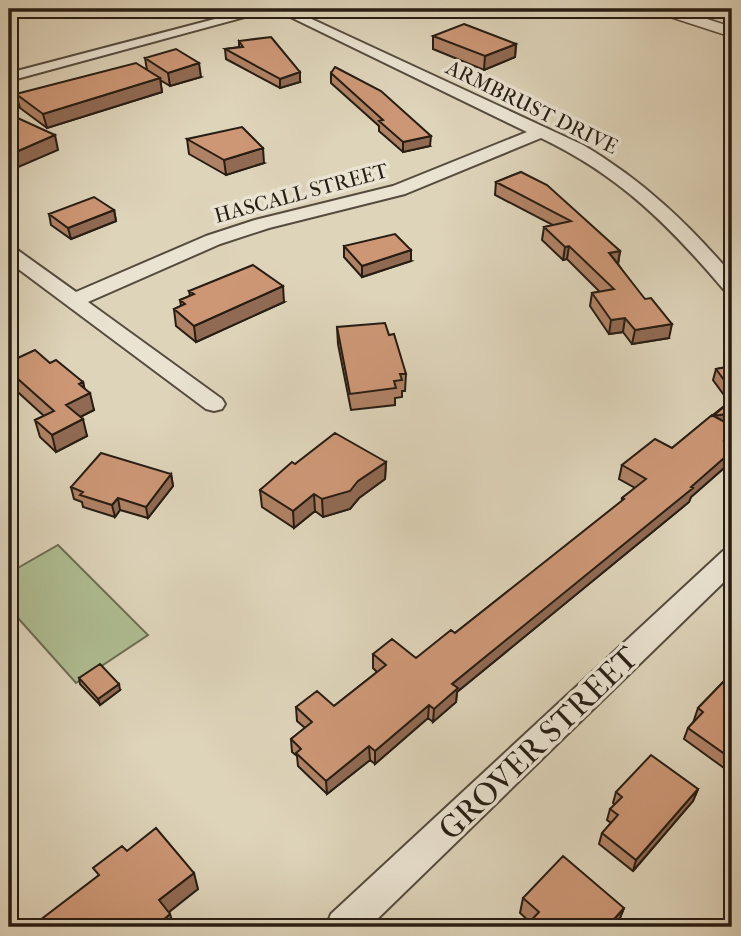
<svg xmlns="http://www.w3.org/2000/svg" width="741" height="936" viewBox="0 0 741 936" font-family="'IM FELL French Canon',serif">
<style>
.green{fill:#afbd92;stroke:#6b6d52;stroke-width:2}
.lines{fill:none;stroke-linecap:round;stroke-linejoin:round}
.stream{stroke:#6a7976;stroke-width:4.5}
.minor-casing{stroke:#554b3d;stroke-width:4}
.tertiary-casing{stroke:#554b3d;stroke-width:3}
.minor{fill:#eae3d2;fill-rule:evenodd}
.tertiary{fill:#eae3d2;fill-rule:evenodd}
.wall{fill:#b08265;stroke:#271d13;stroke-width:2}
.shaded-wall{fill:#906a53;stroke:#271d13;stroke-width:2}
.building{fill:#cd9776;stroke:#271d13;stroke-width:2}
.labels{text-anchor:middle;stroke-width:7;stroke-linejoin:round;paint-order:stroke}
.far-street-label{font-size:21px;fill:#271d13;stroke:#eae3d2}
.near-street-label{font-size:32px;fill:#271d13;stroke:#eae3d2}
</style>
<rect width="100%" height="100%" fill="#ded4ba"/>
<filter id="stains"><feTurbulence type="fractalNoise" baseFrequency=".00286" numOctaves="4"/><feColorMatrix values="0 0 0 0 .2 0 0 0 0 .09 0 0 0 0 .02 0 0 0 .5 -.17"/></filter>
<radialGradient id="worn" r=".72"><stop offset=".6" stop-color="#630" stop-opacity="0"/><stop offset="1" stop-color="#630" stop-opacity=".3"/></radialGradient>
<path class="green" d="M58,545L148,635L76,683L9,608V573Z"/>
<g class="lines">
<path class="stream" d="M9,15L32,9"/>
<g class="minor-casing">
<path id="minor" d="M253,9H290L583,145C642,180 688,223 732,275V293L725,291C669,225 619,175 541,138L405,194L269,228L220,244L88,302L222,399L225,404L222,409L214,411L206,409L9,262V247L16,249L76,292L206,236L255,220L393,186L527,132L274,9L9,81V73Z
M732,548V574L369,927H326L331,914L723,551Z"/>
</g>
<g class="tertiary-casing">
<path id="tertiary" d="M653,9H676L732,27V37L655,12Z"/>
</g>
<use href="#minor" class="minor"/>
<use href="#tertiary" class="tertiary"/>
</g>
<path class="wall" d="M433,36L516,44L515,57L484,70L433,49Z
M239,41L300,82L280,88L226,59L225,49L239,47Z
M145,58L201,77L170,86L160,80L162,92L47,128L20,108L16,94L147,70Z
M331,73L430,146L403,152L379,131V126L331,83Z
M187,139L264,163L226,175L189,154Z
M521,172L620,251L618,264L669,338L632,344L623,332L609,334L590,306L592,293L600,292L567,259L563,260L542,240L544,227L553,225L495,195L496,182Z
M732,191V210L724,202L727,192Z
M114,210L116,221L71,239L51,225L49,214Z
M344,246L411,261L362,277L344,257Z
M189,291L284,302L196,342L176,326L174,309L181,306L180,300L190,296Z
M337,327L389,335L406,374L405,391H402V397L395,398V405L351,410L338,344Z
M9,362L50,363L83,382L84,388L94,410L80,417L87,436L56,452L40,437L35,420L44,416L9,384Z
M732,366V424L730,425L732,445V461L691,497L689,502L457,692L456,702L433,722L428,718L375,764L370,760L327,794L298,766L297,756L292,752L291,739L305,728L297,721L296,707L334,706L377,672L373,668V654L416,658L455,633L622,502V498L635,488L619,479L622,465L672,448L729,402L713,380L716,369Z
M386,462L385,479L359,498L350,509L323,517L315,511L294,528L262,507L260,490L295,464Z
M171,474L173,486L148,518L120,510L115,517L83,507L82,502L74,499L71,487Z
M731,674L732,759L724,768L684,739L688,728L695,720H694L698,708Z
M79,678L120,690L100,705L80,684Z
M698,789L693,801L633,871L599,844L602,833L611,823L607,820L610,809L615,805L613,803L616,792Z
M523,898L624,908L618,923L614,927H525L530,922L520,913Z"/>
<path class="shaded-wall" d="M516,44L515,57L484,70L485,56Z
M199,63L201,77L170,86L168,73Z
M300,72V82L280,88V79Z
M160,78L162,92L47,128L43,114Z
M55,135L58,150L9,171V155Z
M431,136L430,146L403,152V142Z
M263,148L264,163L226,175L224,160Z
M114,210L116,221L71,239L68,228Z
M569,246L567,259L563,260L565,247Z
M411,250V261L362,277V266Z
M620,251L618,264L609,253Z
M283,286L284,302L196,342L194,326Z
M625,318L623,332L609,334L611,320Z
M672,324L669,338L632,344L635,330Z
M83,382L86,395L90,393L94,410L70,422L66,405L79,384Z
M732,413V424L709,428L713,416Z
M83,419L87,436L56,452L52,435Z
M732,435V445L720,455L724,441Z
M732,451V461L691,497L689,502L457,692L456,702L433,722L434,709L452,684Z
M386,462L385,479L359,498L350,509L323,517L322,499L358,481Z
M171,474L173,486L148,518L146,507Z
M314,494L315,511L294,528L293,511Z
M118,498L120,510L115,517L112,505Z
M119,684L120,690L100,705L98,699Z
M429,705L428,718L375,764V751Z
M369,746L370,760L327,794L326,781Z
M732,753V759L724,768L729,757Z
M698,789L693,801L633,871L636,860Z
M194,873L198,889L164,916L159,900Z
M624,908L618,923L614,927H607Z
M170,914L174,927H155Z"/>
<path class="building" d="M464,24L516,44L485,56L433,36Z
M271,37L300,72L280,79L225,49L243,47L239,41Z
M176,49L199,63L168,73L145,58Z
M136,63L160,78L43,114L16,94Z
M335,67L381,91L431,136L403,142L379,121L383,120L331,73Z
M11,115L55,135L9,155V116Z
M242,127L263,148L224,160L187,139Z
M521,172L547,185L620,251L609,253L645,299L651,298L672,324L635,330L625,318L611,320L592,293L614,289L569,246L565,247L544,227L571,221L496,182Z
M94,197L114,210L68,228L49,214Z
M395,234L411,250L362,266L344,246Z
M253,265L283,286L194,326L174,309L185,304L180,300L194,294L189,291Z
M385,323L389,335L394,334L406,374H400L402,380L394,381L396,388L350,394L337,327Z
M35,350L50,363L56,360L83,382L79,384L90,393L66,405L83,419L52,435L35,420L54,411L9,371V362Z
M732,366V391L716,369Z
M732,400V413L713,416Z
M712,415L732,426V435L724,441L732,446V451L691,487L693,488L452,684L458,688L434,709L429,705L375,751L369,746L326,781L296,753L301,749L291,739L312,722L296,707L317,691L334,706L386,665L373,654L392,639L416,658L451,630L455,633L624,499L622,498L646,479L622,465L655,439L672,448Z
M335,433L386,462L358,481L350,491L322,499L314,494L293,511L260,490L292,462L295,464Z
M101,453L171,474L146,507L118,498L112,505L80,495L83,492L71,487Z
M100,664L119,684L98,699L79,678Z
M731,674L732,675V753L729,757L688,728L703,712L698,708Z
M651,755L698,789L636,860L602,833L618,815L610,809L622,797L616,792Z
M156,828L194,873L159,900L170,914L155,927H31L99,875L93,868L122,846L127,851Z
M563,856L624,908L607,927H525L539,912L523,898Z"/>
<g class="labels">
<g class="far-street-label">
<text transform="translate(532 107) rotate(26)" y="7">ARMBRUST DRIVE</text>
<text transform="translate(301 193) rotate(-15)" y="7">HASCALL STREET</text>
</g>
<g class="near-street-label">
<text transform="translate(538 743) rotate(-44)" y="11">GROVER STREET</text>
</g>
</g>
<rect width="741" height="936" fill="none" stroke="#ded4ba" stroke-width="35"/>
<rect x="10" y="10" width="720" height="915" fill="none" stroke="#271d13" stroke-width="3.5"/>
<rect x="18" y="18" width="706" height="901" fill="none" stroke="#271d13" stroke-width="2"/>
<rect width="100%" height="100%" filter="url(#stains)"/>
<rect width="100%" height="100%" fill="url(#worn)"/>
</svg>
